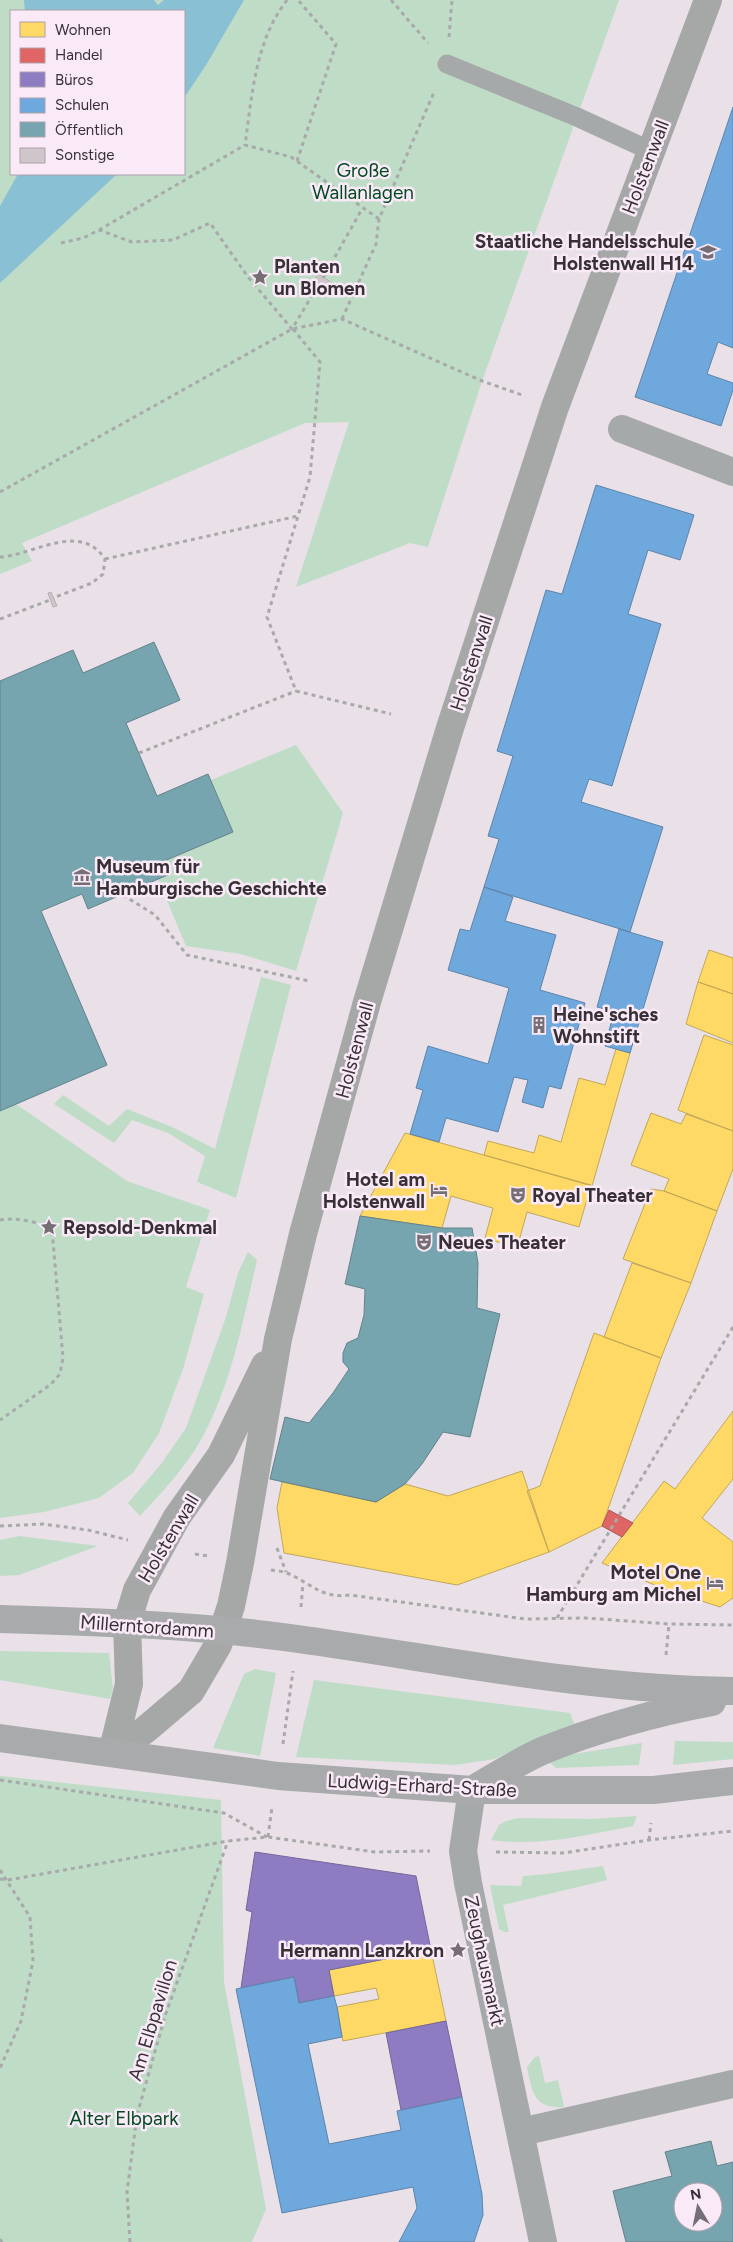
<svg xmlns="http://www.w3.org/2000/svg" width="733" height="2242" viewBox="0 0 733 2242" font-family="Figtree,sans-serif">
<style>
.green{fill:#bfdcc6;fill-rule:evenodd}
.water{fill:#8ac0d4}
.homes{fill:#ffd966;stroke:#c3a758}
.shops{fill:#e06666;stroke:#ad5658}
.offices{fill:#8e7cc3;stroke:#746699}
.schools{fill:#6fa8dc;stroke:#5e84aa}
.public{fill:#76a5af;stroke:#63828b;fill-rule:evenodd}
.building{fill:#cec6c8;stroke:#b6aeb0}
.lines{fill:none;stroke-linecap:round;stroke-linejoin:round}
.path{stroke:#a8a9aa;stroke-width:3;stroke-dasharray:4 4;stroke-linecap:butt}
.lane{stroke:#a6a9a9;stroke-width:19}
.street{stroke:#a6a9a9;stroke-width:28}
.secondary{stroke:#a6a8a8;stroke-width:28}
.primary{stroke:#a8aaac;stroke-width:28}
.labels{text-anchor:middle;stroke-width:5;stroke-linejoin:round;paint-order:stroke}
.street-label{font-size:19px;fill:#373136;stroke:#faeaf8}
.park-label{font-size:19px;fill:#024a21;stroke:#faeaf8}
.poi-label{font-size:19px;font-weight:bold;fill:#373136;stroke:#faeaf8;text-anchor:start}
</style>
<rect width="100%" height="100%" fill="#e9e0e8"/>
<path class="green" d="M0,0H619L482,381L428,547L410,543L296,587L349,422L305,423L22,543L32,561L0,574ZM11,11H184V174H11Z
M296,745L343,813L296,971L241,954L186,946L158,879L170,874L164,861L233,832L211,780Z
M261,977L291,985L236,1198L197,1182L205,1156L168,1133L132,1120L114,1143L54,1104L63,1095L109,1126L127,1109L172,1127L215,1149Z
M16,1104L127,1181L210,1210L186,1287L204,1294L183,1369L159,1433L133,1473L99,1498L44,1512L0,1518V1111Z
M248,1252L257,1260C243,1320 232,1383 202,1438C186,1467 162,1492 140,1516L128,1503L161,1464L186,1428L226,1317L238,1273Z
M19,1536L98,1546L19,1575L0,1576V1540Z
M0,1651L109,1653L113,1689L110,1699L0,1680Z
M255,1669L276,1673L260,1756L213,1748L244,1674Z
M314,1680L570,1713L575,1726L531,1742L495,1759L455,1765L296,1757Z
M675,1741L733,1742V1759L673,1765Z
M642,1743L639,1765L556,1768L548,1761L555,1757Z
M0,1776L221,1800L224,1982L266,2209L252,2242H0Z
M637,1816L633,1826C586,1835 539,1847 491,1840L499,1825L506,1821L518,1818L593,1819Z
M603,1866L607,1880L503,1905L509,1932H505L499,1929L490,1885L521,1886L523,1876L547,1874Z
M539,2056L545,2083L558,2080L564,2107C533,2109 532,2091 527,2067L535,2057Z"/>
<path class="water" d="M24,0H154L158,5L164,0H244L206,65L184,98V11H25Z
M18,174H117L0,283V206Z"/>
<path class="homes" d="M709,950L733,958V994L698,982Z
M698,982L733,994V1043L686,1024Z
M704,1035L733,1045V1131L678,1110Z
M616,1049L630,1053L592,1186L484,1155L488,1141L534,1153L539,1135L561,1142L579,1078L605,1085Z
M651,1113L681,1124L686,1114L733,1131V1169L717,1211L664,1191L669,1179L631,1165Z
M405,1133L591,1185L579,1227L527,1212L517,1248L485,1238L493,1208L451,1196L442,1228L360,1216Z
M651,1189L664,1191L717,1211L691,1283L623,1259Z
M632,1263L691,1283L661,1358L604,1337Z
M594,1333L661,1358L602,1526L549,1552L527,1491L540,1486Z
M733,1411V1479L702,1518L733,1542V1598L720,1607L662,1588L602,1563L664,1481L675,1489Z
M522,1471L549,1552L457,1585L284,1553L277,1508L282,1482L376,1502L405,1484L448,1496Z
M431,1950L446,2021L343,2041L337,2007L379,1999L376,1988L334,1996L329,1970Z"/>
<path class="shops" d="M609,1510L633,1523L622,1537L602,1526Z"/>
<path class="offices" d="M255,1852L416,1876L431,1950L329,1970L334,1996L299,2003L294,1977L241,1988L252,1912L246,1910Z
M446,2021L462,2097L401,2110L386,2033Z"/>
<path class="schools" d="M733,107V348L718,342L707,374L733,383V390L721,426L635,397Z
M596,485L694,515L680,560L648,550L628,614L661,624L612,786L589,779L581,802L663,827L630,932L484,887L499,839L488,836L513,756L497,751L546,590L562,594Z
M484,887L513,897L505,921L556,935L540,990L585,1003L561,1089L549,1086L543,1108L522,1102L528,1080L514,1077L498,1132L446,1118L439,1142L410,1134L423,1090L416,1088L428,1046L488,1064L509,988L448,970L460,929L470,931Z
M619,929L663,942L630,1053L605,1046L614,1012L597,1007Z
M294,1977L299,2003L334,1996L337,2007L342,2037L308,2044L329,2144L401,2130L397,2111L462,2097L482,2194L483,2215L474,2242H399L417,2208L413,2187L282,2213L236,1989Z"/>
<path class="public" d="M154,642L180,700L126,723L157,796L208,774L233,832L164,861L170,874L88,909L82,894L41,911L107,1065L0,1111V681L73,650L83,673Z
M360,1216L442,1228H472L478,1263L477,1308L500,1314L470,1437L443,1432L422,1464L405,1484L376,1502L270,1479L285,1417L309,1423L333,1393L349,1369L343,1362V1353L347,1343L358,1338L364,1315L365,1289L345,1284Z
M711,2141L717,2166L733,2162V2242H626L613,2191L672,2176L665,2152ZM683,2192H713V2222H683Z"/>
<path class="building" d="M318,274L334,284L330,290L314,281Z
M51,592L57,606L53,607L48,593Z"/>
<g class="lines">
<path class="path" d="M287,0C255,41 252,96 245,145L291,157L379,219
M391,0L428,43
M449,37L452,0
M297,161L336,44L298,0
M99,230L245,145
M61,243L83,238L99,230L132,242L173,240L210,223L248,277L292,329L319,284
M323,278L362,209
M342,319L376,244L379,219L435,90
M293,329L320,362L310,477L267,617L296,691L391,714
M0,492L292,329L342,319L482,381L525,396
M0,557C34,555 80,521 105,559L103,574L92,583L53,598
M105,559L298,516
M0,619L50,600
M139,753L296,691
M123,895L155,915L187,955L309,981
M0,1220C14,1217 40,1222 52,1229L63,1358L60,1374L50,1385L0,1420
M0,1526L43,1524L88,1530L128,1540
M277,1548L286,1572
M195,1554L208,1556
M271,1570C276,1571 282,1571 287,1573C311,1583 321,1599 350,1595L525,1619L586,1618L669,1624L733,1625
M301,1607L303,1583
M557,1618L733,1327
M666,1655L669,1624
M283,1744L293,1671
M0,1780L224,1813L267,1837
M268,1837L272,1807
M649,1840L651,1823
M496,1852L563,1853L649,1840L733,1831
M0,1870L30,1917L33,1961L21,2021L0,2068
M0,1879L8,1880L228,1841L268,1837L375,1852L430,1851
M0,2239L2,2242
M130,2242L127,2192L137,2115L165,2016L228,1841"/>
<path class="lane" d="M447,64L577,117L651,151"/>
<path class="street" d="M622,429L733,472
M472,1790L463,1851L468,1883L543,2242
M521,2132L733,2084"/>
<path class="secondary" d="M112,1753L145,1730L191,1691L218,1645L231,1606L240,1563L278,1339L303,1234L367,1002L450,728L555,407L708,0
M112,1753L129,1684L127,1623L137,1590L177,1517L221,1455L265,1365"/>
<path class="primary" d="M0,1619C100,1622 199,1625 298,1639C442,1659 587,1690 733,1691
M0,1738L278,1776L472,1790H654L733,1781
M472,1790C495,1776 518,1762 542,1751C593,1730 657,1712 712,1702"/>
</g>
<defs>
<g id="school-bare" transform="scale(1.35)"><path d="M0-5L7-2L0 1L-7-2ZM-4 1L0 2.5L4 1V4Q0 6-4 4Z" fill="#756e74" stroke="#faeaf8" stroke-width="2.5" paint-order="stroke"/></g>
<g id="sight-bare" transform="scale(1.35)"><path d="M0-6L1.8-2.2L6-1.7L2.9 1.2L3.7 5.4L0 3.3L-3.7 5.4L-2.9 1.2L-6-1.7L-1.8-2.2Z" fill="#756e74" stroke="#faeaf8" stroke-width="2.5" paint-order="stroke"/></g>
<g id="museum-bare" transform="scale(1.35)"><path d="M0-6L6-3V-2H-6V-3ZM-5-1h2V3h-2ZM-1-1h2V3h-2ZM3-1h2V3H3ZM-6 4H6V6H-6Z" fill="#756e74" stroke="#faeaf8" stroke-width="2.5" paint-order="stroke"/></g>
<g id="building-bare" transform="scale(1.35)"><path d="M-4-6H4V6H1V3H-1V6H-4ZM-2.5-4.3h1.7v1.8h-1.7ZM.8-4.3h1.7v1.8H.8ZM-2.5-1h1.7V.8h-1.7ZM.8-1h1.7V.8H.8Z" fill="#756e74" stroke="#faeaf8" stroke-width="2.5" paint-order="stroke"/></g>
<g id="hotel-bare" transform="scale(1.35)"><path d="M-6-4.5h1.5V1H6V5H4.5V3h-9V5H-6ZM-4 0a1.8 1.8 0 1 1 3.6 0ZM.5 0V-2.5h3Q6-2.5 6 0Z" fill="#756e74" stroke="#faeaf8" stroke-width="2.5" paint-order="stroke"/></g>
<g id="theatre-bare" transform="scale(1.35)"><path d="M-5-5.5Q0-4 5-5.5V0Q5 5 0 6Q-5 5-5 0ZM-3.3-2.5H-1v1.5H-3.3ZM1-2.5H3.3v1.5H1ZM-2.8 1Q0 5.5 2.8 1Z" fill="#756e74" stroke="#faeaf8" stroke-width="2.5" paint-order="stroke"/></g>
</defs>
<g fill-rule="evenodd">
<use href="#school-bare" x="708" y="252"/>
<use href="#sight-bare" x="260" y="277"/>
<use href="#museum-bare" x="82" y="877"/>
<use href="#building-bare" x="539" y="1025"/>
<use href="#hotel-bare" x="439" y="1190"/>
<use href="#theatre-bare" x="518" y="1195"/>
<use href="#sight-bare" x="49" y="1227"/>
<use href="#theatre-bare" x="424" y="1242"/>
<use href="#hotel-bare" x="715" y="1583"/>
<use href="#sight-bare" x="458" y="1950"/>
</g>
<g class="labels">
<g class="street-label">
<text transform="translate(645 167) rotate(-69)" y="7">Holstenwall</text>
<text transform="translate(471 663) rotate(-72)" y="7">Holstenwall</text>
<text transform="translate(354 1050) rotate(-75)" y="7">Holstenwall</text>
<text transform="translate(168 1538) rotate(-59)" y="7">Holstenwall</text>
<text transform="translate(147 1626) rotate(4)" y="7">Millerntordamm</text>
<text transform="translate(422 1785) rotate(3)" y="7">Ludwig-Erhard-Straße</text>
<text transform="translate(485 1961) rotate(78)" y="7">Zeughausmarkt</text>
<text transform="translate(152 2020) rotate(-73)" y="7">Am Elbpavillon</text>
</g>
<g class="park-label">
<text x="363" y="177">Große<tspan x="363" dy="22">Wallanlagen</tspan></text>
<text x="124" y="2125">Alter Elbpark</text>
</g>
<g class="poi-label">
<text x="694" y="248" text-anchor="end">Staatliche Handelsschule<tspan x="694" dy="22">Holstenwall H14</tspan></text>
<text x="274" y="273">Planten<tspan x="274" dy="22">un Blomen</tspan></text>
<text x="96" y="873">Museum für<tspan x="96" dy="22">Hamburgische Geschichte</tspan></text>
<text x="553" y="1021">Heine'sches<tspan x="553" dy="22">Wohnstift</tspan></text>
<text x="425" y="1186" text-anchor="end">Hotel am<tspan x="425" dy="22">Holstenwall</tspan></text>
<text x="532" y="1202">Royal Theater</text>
<text x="63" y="1234">Repsold-Denkmal</text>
<text x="438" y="1249">Neues Theater</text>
<text x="701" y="1579" text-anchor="end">Motel One<tspan x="701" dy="22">Hamburg am Michel</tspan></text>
<text x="444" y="1957" text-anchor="end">Hermann Lanzkron</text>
</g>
</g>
<rect x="10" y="10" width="175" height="165" fill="#faeaf8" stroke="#aca0aa"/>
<rect x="20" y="22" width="25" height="15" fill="#ffd966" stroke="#aca0aa"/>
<text x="55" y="35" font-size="15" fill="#373136">Wohnen</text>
<rect x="20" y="48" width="25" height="15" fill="#e06666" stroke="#aca0aa"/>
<text x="55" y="60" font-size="15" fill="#373136">Handel</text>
<rect x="20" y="72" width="25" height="15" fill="#8e7cc3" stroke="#aca0aa"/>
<text x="55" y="85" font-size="15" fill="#373136">Büros</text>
<rect x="20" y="98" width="25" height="15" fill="#6fa8dc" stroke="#aca0aa"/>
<text x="55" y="110" font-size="15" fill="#373136">Schulen</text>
<rect x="20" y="122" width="25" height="15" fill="#76a5af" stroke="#aca0aa"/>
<text x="55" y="135" font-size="15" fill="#373136">Öffentlich</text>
<rect x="20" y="148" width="25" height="15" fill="#cec6c8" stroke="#aca0aa"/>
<text x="55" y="160" font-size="15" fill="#373136">Sonstige</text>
<g transform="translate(698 2207) rotate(350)"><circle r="24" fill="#faeaf8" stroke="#aca0aa"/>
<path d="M0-4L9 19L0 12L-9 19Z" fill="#756e74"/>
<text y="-8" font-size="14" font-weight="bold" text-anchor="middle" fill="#373136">N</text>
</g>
</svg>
